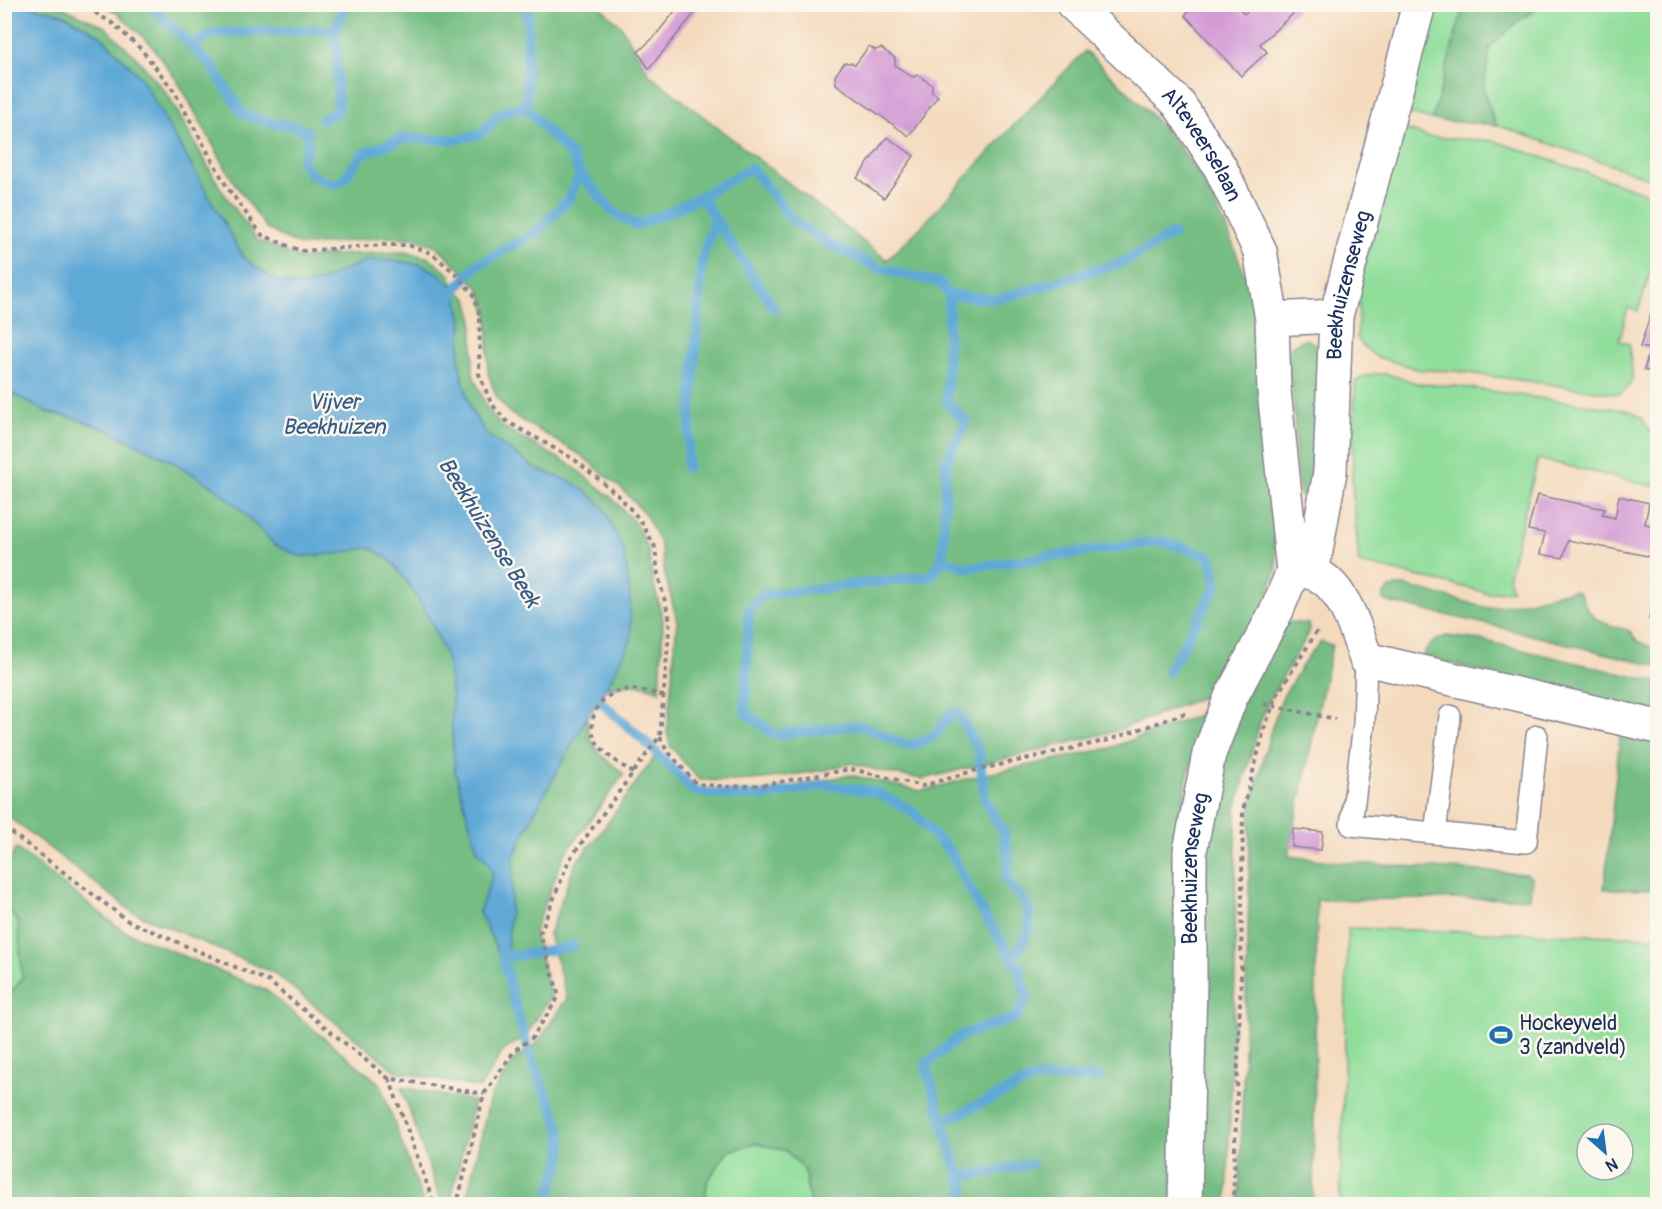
<svg xmlns="http://www.w3.org/2000/svg" width="1662" height="1209" viewBox="0 0 1662 1209" font-family="Pangolin,sans-serif">
<style>
.green{fill:#91de9b;stroke:#56867c;stroke-width:1.5;fill-rule:evenodd}
.forest{fill:#74bd83;stroke:#487670;stroke-width:1.5}
.water{fill:#5fa9d7;stroke:#3d6c9a;stroke-width:1.5}
.lines{fill:none;stroke-linecap:round;stroke-linejoin:round}
.stream{stroke:#5fa9d7;stroke-width:10}
.building{fill:#d39ad6}
.lane-casing{stroke:#88848e;stroke-width:24}
.street-casing{stroke:#88848e;stroke-width:36}
.path{stroke:#88848e;stroke-width:4;stroke-dasharray:4.5 4.5;stroke-linecap:butt}
.lane{stroke:#fff;stroke-width:21}
.street{stroke:#fff;stroke-width:33}
.labels{text-anchor:middle;stroke-width:5;stroke-linejoin:round;paint-order:stroke}
.street-label{font-size:21px;fill:#1b2f5e;stroke:#fbf7ec}
.poi-label{font-size:21px;fill:#1b2f5e;stroke:#fbf7ec;text-anchor:start}
.water-label{font-size:22px;font-style:italic;fill:#335a88;stroke:#fbf7ec}
</style>
<rect width="100%" height="100%" fill="#fbf7ec"/>
<filter id="ink" filterUnits="userSpaceOnUse"><feTurbulence type="fractalNoise" baseFrequency=".0167" numOctaves="2"/><feDisplacementMap in="SourceGraphic" scale="12" xChannelSelector="R" yChannelSelector="G"/><feConvolveMatrix kernelMatrix="1 2 1 2 8 2 1 2 1" color-interpolation-filters="sRGB"/></filter>
<filter id="wash" filterUnits="userSpaceOnUse"><feTurbulence type="fractalNoise" baseFrequency=".008" numOctaves="4" result="noise"/><feDisplacementMap in="SourceGraphic" scale="24" xChannelSelector="R" yChannelSelector="G"/><feGaussianBlur stdDeviation="1.35" result="paint"/><feColorMatrix in="noise" values="0 0 0 0 0 0 0 0 0 0 0 0 0 0 0 0 0 1.4 0 .05"/><feComposite in="paint" operator="in"/></filter>
<g filter="url(#wash)">
<rect width="100%" height="100%" fill="#f4dabd"/>
<path class="green" d="M1433,5H1464L1432,120L1403,112Z
M1542,5H1657V181L1496,125L1488,105L1484,87L1490,46L1517,22Z
M1399,127L1428,137L1495,141L1657,197V275L1650,274L1638,311L1628,308L1619,341L1630,344C1627,363 1643,383 1618,394L1455,371L1421,370L1377,357L1364,347L1357,338L1361,279Z
M1373,374H1387L1420,384L1455,386L1631,411L1643,419L1657,444V487L1538,459L1508,578L1512,590L1489,593L1359,563L1352,482L1355,382L1365,376Z
M5,905L18,922L22,979L5,1000Z
M1348,928L1657,937V1204H1340ZM1587,1134H1623V1170H1587Z
M755,1143L786,1151L804,1169L810,1204H705L707,1182L727,1152Z"/>
<path class="forest" d="M45,4L62,7L105,27L135,56L168,95L222,191L257,240L301,259L328,255L407,252L429,258L450,275L456,289L468,299L473,318V375L487,408L501,426L571,465L613,499L634,522L648,548L652,577L663,620L660,691C638,683 628,682 606,689L631,640L570,481L538,470L486,434L471,410L462,377L459,357L462,322L438,273L422,265L397,261L367,260L321,281L294,286L271,278L244,258L141,78L100,35L63,14L24,5L5,6L4,5Z
M102,5H598L621,26L649,74L887,260L920,228L1013,126L1085,51C1124,88 1167,126 1197,172C1222,211 1238,257 1254,301L1277,569L1265,603L1217,692L1112,732L923,779L892,774L851,763L825,770L764,779L733,781L699,780L671,747L667,733L677,621L665,574L660,543L645,514L623,490L581,455L511,414L497,398L488,373V315L480,289L437,246L412,238L384,237L303,246L290,241L267,229L233,181L180,85L150,43L116,12Z
M1464,5H1542L1517,22L1490,47L1484,87L1488,105L1496,125L1432,120Z
M1305,339L1317,344L1324,357L1325,430L1307,512C1291,479 1297,433 1293,397C1291,383 1288,369 1285,356L1291,346Z
M4,386L6,390L46,412L78,419L112,432L175,463L213,486L239,508L275,545L299,556L336,554L369,547L389,559L403,576L419,600L432,624L447,659L452,696V730L455,771L477,850L487,861L493,875L479,912L505,966L514,856L536,809L587,718L589,736L600,754L624,774L564,855L534,932L551,996L526,1036L503,1051L480,1088L396,1071L274,973L133,912L5,814Z
M1396,586H1405L1488,608L1514,604L1574,590C1587,597 1581,600 1587,609C1596,624 1615,626 1630,631L1637,641L1657,650V666L1486,624L1388,602L1384,599V594L1388,590Z
M1288,622L1309,624V633L1273,693L1260,722L1236,809L1235,975L1227,1204H1199L1206,850L1224,758L1244,698Z
M1446,636L1481,640L1657,682V718L1423,656C1428,643 1434,642 1446,636Z
M1321,642L1332,645L1288,856L1339,862L1527,874L1532,879L1530,898L1317,900L1313,1204H1239L1249,897L1250,810L1271,730L1282,698L1309,655Z
M1207,712L1187,778L1182,817L1172,1204H810L804,1169L786,1151L755,1143L727,1152L707,1182L705,1204H465L490,1097L516,1058L536,1045L567,998L549,934L575,864L604,828L658,752L695,788L727,792H762L850,775L921,791L978,776L1110,748Z
M1621,727L1657,736V890L1604,889Z
M16,848L122,930L267,991L380,1084L424,1204H5V1000L22,979L18,922L4,905L5,870Z
M401,1087L474,1101L450,1204H442Z"/>
<path class="water" d="M24,5L63,14L100,35L141,78L244,258L271,278L294,286L321,281L367,260L397,261L422,265L438,273L456,289L462,322L459,357L462,377L471,410L486,434L538,470L570,481L591,495L604,509L624,551L630,596L631,640L606,689L587,718L536,809L514,856L506,967L479,912L493,875L487,861L477,850L455,771L452,730V696L447,659L432,624L419,600L403,576L389,559L369,547L336,554L299,556L275,545L239,508L213,486L175,463L112,432L78,419L46,412L6,390L4,386V6Z"/>
<g class="lines">
<path class="stream" d="M149,4L211,65L243,114L276,124L289,125L307,131L308,148L304,154L302,162L309,172L321,180L335,184L344,179L362,154L404,138L455,140L480,134L502,112L526,107L545,129L571,155L580,173L570,198L538,231L476,266L456,289L450,302
M191,45L215,33L336,29L345,4
M526,107L528,4
M322,119L338,112L336,29
M580,173L615,214L636,225C677,211 713,190 751,168L794,222L829,244L879,268L940,283L949,295L947,402L966,422L946,462L943,559L931,576L763,595L749,610L745,712L775,735L859,725L908,746L933,737L951,713L959,714L979,751L985,800L1004,834L1008,858L1006,880L1027,905L1030,928L1013,960
M715,219L774,308
M949,295L999,299L1124,262L1173,234
M687,468L702,260L715,219L701,197
M943,559L967,568L1161,541L1210,556L1217,585L1168,672
M588,691L648,744L694,791L727,795L763,796L825,785L876,792L911,810L951,853L981,910L1019,968L1027,999L1015,1018L962,1035L926,1064L942,1122L964,1190L958,1204
M502,949L506,954L516,956L573,946
M503,955C512,998 524,1040 540,1080C549,1102 561,1121 562,1146C563,1166 549,1184 549,1204
M942,1122L1033,1079L1099,1077
M960,1177L1032,1164"/>
</g>
<g id="blocks">
<path class="building" d="M681,4H702L649,69L638,52L654,37Z
M1197,4H1236L1244,14L1255,5H1293L1297,10L1260,44L1267,52L1241,76L1185,15Z
M869,46L875,50L881,48L895,58V65L912,77L918,75L932,85V92L938,96L909,136L836,84L835,76L844,63H852L855,65Z
M887,137L914,156L884,198L857,178Z
M1651,313L1658,315V374L1644,370L1650,349L1640,347Z
M1537,495L1605,509L1602,515L1615,518L1619,496L1649,503L1645,524L1658,527V558L1568,540L1563,558L1540,554L1545,533L1528,530Z
M1657,586H1658V621L1649,619Z
M1293,829L1323,832L1321,850L1292,847Z"/>
</g>
</g>
<g filter="url(#ink)">
<use href="#blocks" fill-opacity="0" stroke="#88848e" stroke-width="1.5"/>
<g class="lines">
<g class="lane-casing">
<path id="lane" d="M1366,659L1364,725L1351,825L1526,842L1537,736
M1435,833L1450,716"/>
</g>
<g class="street-casing">
<g id="street">
<path id="s1" d="M1073,4L1178,103L1220,167L1260,251L1272,319L1274,390L1293,571"/>
<path d="M1272,319L1336,316"/>
<path d="M1293,571C1299,572 1307,571 1312,573C1343,582 1357,633 1366,659L1658,727"/>
<path id="s2" d="M1312,573L1330,472L1336,316L1419,4"/>
<path id="s3" d="M1185,1204L1190,981V851L1209,754L1231,697L1277,610L1293,571"/>
</g>
</g>
<path class="path" d="M79,4L89,9L112,23L141,49L174,91L227,187L262,235L301,251L383,245H408L431,253L454,272L474,295L480,316L479,374L491,403L506,421L575,460L618,495L640,520L655,547L658,575L670,620L660,736L569,860L540,933L559,996L532,1038L515,1050L484,1094L457,1204
M1264,704L1336,719
M660,737L666,749L696,784L729,787L763,785L851,769L923,786L973,771L1109,740L1188,712
M633,773C622,765 609,758 600,747C582,725 597,695 623,690C636,687 651,693 664,696
M4,827L128,921L268,981L388,1078L484,1094
M389,1078L434,1204
M1233,1204L1241,975L1243,810L1265,726L1277,695L1319,628"/>
<use href="#lane" class="lane"/>
<use href="#street" class="street"/>
</g>
</g>
<defs>
<g id="stadium-bare" transform="scale(1.8)"><path d="M0-5a6.5 5 0 1 0 0 10a6.5 5 0 1 0 0-10ZM-3.5-1.8h7v3.6h-7Z" fill="#1f6fb2" stroke="#fbf7ec" stroke-width="2.5" paint-order="stroke"/></g>
</defs>
<g fill-rule="evenodd">
<use href="#stadium-bare" x="1501" y="1035"/>
</g>
<g class="labels">
<g class="street-label">
<text dy="7" stroke="none"><textPath href="#s1" startOffset="192">Alteveerselaan</textPath></text>
<text dy="7" stroke="none"><textPath href="#s2" startOffset="291">Beekhuizenseweg</textPath></text>
<text dy="7" stroke="none"><textPath href="#s3" startOffset="336">Beekhuizenseweg</textPath></text>
</g>
<g class="poi-label">
<text x="1519" y="1030">Hockeyveld<tspan x="1519" dy="24">3 (zandveld)</tspan></text>
</g>
<g class="water-label">
<text x="334" y="409">Vijver<tspan x="334" dy="25">Beekhuizen</tspan></text>
<text transform="translate(490 532) rotate(58)" y="8">Beekhuizense Beek</text>
</g>
</g>
<rect width="1662" height="1209" fill="none" stroke="#fbf7ec" stroke-width="24"/>
<g transform="translate(1605 1152) rotate(152)"><circle r="28" fill="#fbf7ec" stroke="#a1a7b3" stroke-width="1.5"/>
<path d="M0-4.5L10 22L0 15L-10 22Z" fill="#1f6fb2"/>
<text y="-9" font-size="16" font-weight="bold" text-anchor="middle" fill="#1b2f5e">N</text>
</g>
</svg>
